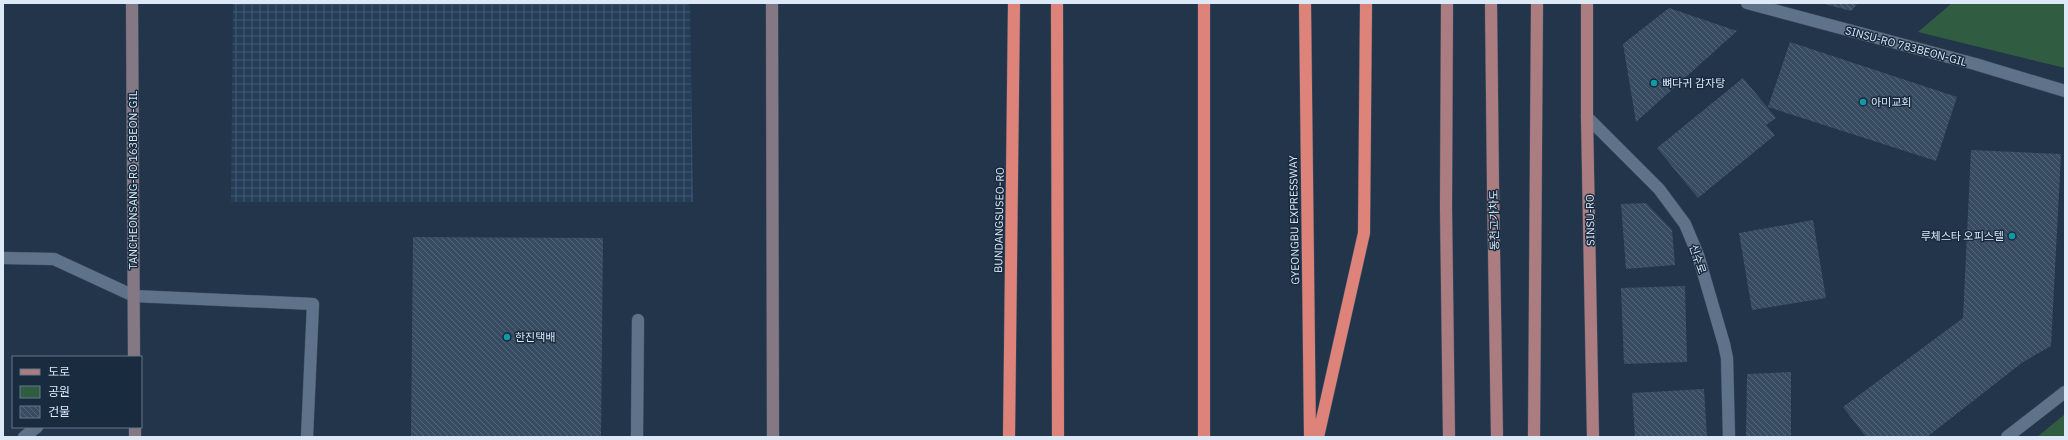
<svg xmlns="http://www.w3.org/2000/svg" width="2068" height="440" viewBox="0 0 2068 440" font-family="'IBM Plex Sans','Noto Sans KR',sans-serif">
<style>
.industrial{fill:url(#industrial-grid)}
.green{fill:#305c42}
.building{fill:url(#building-back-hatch)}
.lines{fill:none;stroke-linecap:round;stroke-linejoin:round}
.lane-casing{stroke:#415163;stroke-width:13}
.street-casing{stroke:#415163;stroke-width:13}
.secondary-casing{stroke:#415163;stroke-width:13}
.primary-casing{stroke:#415163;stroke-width:13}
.highway-casing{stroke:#415163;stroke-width:13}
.lane{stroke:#5e738a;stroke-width:12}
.street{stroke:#5e738a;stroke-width:12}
.secondary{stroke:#847885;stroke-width:12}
.primary{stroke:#ab7d80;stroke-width:12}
.highway{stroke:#de8379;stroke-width:12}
.primary-bridge-casing{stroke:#415163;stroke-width:13;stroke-linecap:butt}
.primary-bridge{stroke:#ab7d80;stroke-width:12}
.culture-dot{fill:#0f9aa8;stroke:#182b3f;stroke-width:1.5}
.labels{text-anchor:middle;stroke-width:3;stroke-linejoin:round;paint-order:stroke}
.street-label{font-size:11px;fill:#dde9f7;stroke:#182b3f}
.poi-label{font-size:11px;fill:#dde9f7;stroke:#182b3f;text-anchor:start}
</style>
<defs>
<pattern id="industrial-grid" width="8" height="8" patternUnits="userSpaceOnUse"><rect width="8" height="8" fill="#253e58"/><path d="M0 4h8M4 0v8" fill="none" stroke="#445a71"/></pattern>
<pattern id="building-back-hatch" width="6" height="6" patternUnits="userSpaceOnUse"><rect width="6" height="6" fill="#374b61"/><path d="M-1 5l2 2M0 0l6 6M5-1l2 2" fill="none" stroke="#546578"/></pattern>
</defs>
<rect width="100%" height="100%" fill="#22354a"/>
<path class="industrial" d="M233,3H687L690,6L693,202H231Z"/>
<path class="green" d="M1952,3H2065V68L1918,32Z
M2065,414V437H2037Z"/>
<path class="building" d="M1821,3H1858L1851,11Z
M1669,8L1737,31L1636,122L1623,44Z
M1790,42L1957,97L1936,161L1768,107Z
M1743,78L1776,118L1766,125L1775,135L1698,198L1657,148Z
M1971,150L2061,154L2051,346L2023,362L1927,437H1866L1843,407L1963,318Z
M1646,203L1672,230L1675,265L1626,269L1621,204Z
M1813,220L1826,298L1752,310L1739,233Z
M413,237L603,238L601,437H411Z
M1685,286L1687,362L1624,364L1621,288Z
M1791,372V437H1746L1747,374Z
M1704,389L1707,437H1635L1632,393Z"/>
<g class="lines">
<g class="lane-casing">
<path id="lane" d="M1587,117L1659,189L1685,224L1698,255L1724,344L1727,358L1729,437
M3,258L54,259L134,296L313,304L307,437
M24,437L37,427
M637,437L638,320
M2007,437L2065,392"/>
</g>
<g class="street-casing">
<path id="street" d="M1747,3L1975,64L2065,91"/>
</g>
<g class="secondary-casing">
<path id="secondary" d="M132,3L134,357
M772,3L773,437
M135,427V437"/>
</g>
<g class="primary-casing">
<path id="primary" d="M1447,3L1446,207L1449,437
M1491,3L1493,187
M1587,3V117L1593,437
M1534,437L1537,3"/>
</g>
<g class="highway-casing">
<path id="highway" d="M1057,3L1058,437
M1204,3V437
M1305,3L1310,437
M1009,437L1014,3
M1318,437L1364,233L1366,3"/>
</g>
<use href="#lane" class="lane"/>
<use href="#street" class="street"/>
<use href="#secondary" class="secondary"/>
<use href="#primary" class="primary"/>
<use href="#highway" class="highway"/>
<g class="primary-bridge-casing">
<path id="primary-bridge" d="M1493,187L1497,437"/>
</g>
<use href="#primary-bridge" class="primary-bridge"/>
</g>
<g class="culture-dot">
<circle cx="1654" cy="83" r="4"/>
<circle cx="1863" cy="102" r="4"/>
<circle cx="2012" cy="236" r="4"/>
<circle cx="507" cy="337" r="4"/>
</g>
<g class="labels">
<g class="street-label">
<text transform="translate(1906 46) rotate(15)" y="4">SINSU-RO 783BEON-GIL</text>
<text transform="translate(133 180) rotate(-90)" y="4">TANCHEONSANG-RO 163BEON-GIL</text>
<text transform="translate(999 220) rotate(-89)" y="4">BUNDANGSUSEO-RO</text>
<text transform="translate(1294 220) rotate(-91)" y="4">GYEONGBU EXPRESSWAY</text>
<text transform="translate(1494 220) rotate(-91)" y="4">동천고가차도</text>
<text transform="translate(1590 220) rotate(-91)" y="4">SINSU-RO</text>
<text transform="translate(1698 259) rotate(71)" y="4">신수로</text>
</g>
<g class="poi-label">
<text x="1662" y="87">뼈다귀 감자탕</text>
<text x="1871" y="106">아미교회</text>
<text x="2004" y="240" text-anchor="end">루체스타 오피스텔</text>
<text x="515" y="341">한진택배</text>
</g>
</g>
<rect width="2068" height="440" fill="none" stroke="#dde9f7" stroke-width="8"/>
<rect x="12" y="356" width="130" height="72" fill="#182b3f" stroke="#677789"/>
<rect x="20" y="369" width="20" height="6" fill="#ab7d80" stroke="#677789"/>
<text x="48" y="376" font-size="12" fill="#dde9f7">도로</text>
<rect x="20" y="386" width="20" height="12" fill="#305c42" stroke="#677789"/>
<text x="48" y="396" font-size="12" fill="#dde9f7">공원</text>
<rect x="20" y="406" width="20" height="12" fill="url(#building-back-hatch)" stroke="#677789"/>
<text x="48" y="416" font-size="12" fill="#dde9f7">건물</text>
</svg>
